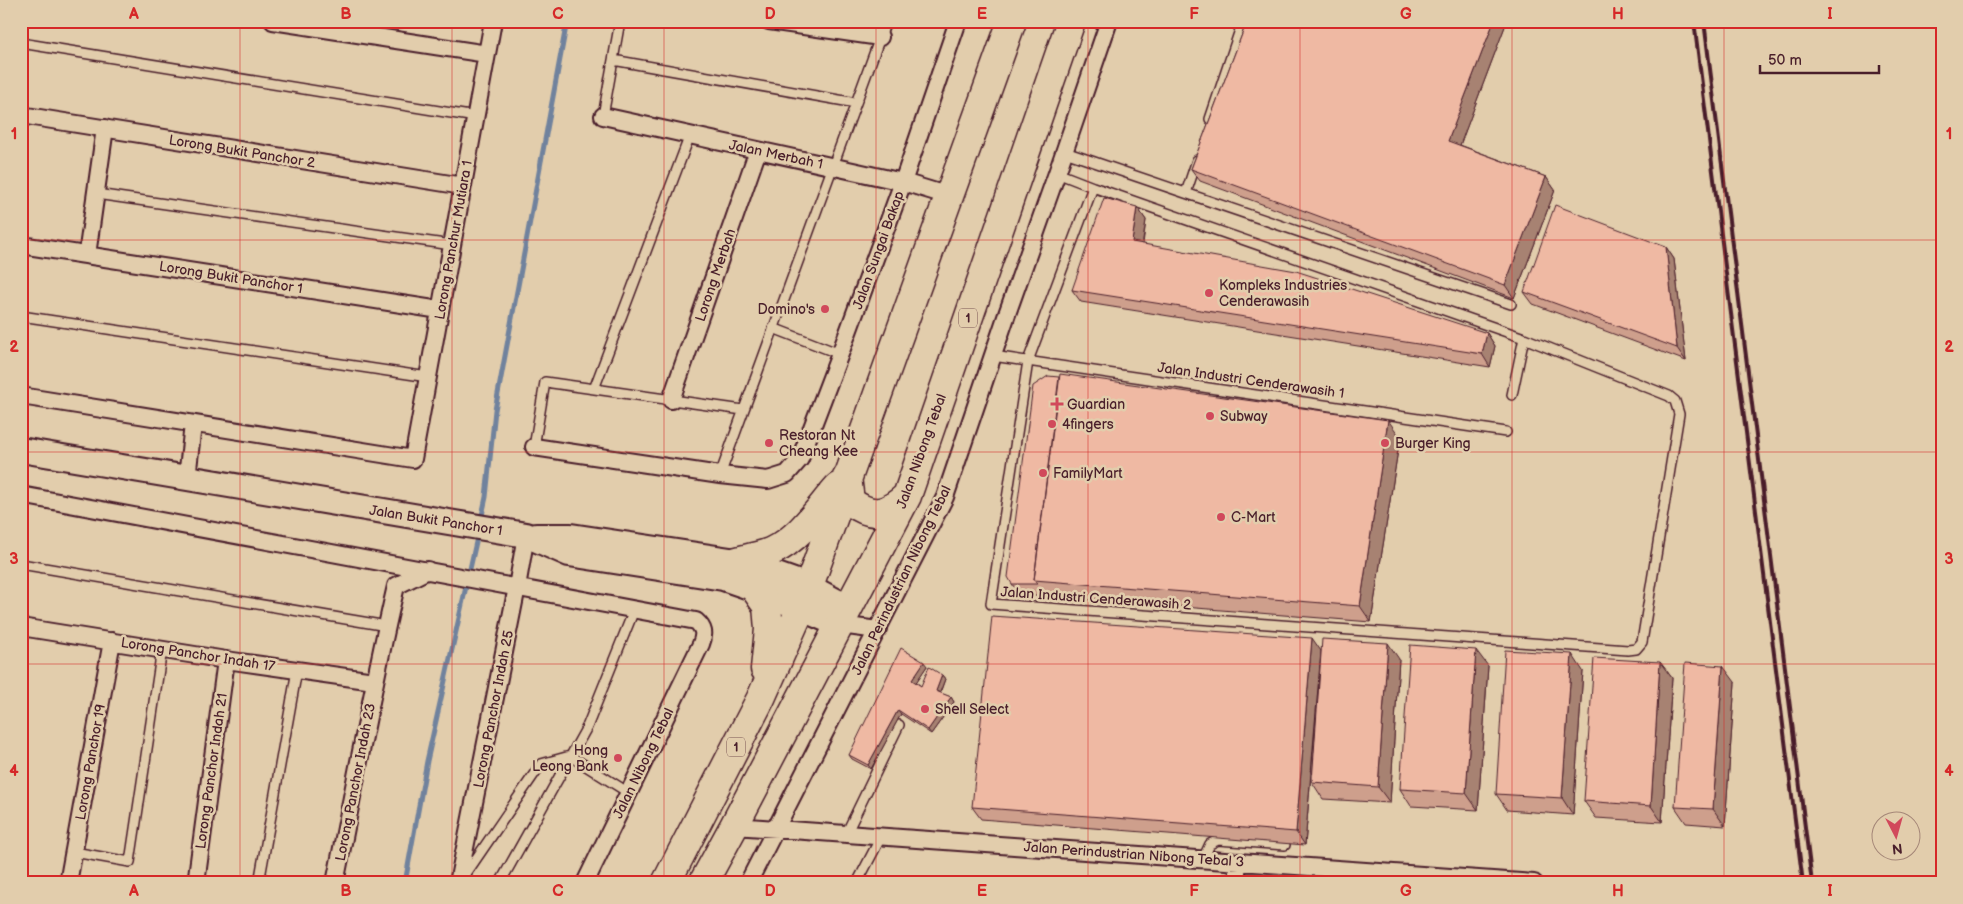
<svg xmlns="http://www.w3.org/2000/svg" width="1963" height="904" viewBox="0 0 1963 904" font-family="'Balsamiq Sans',sans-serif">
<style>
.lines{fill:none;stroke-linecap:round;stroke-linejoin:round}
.stream{stroke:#70829d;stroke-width:5}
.lane-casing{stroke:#4a1f2b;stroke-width:12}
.street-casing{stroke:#4a1f2b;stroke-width:20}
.secondary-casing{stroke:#4a1f2b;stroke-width:28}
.highway-casing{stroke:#4a1f2b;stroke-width:31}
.lane{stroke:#e2cdac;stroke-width:9}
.street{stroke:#e2cdac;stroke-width:16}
.secondary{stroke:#e2cdac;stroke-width:24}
.highway{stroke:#e2cdac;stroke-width:28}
.rail{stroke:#4a1f2b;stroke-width:4}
.wall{fill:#ce9f8c;stroke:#4a1f2b}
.shaded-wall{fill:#a78272;stroke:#4a1f2b}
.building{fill:#efb9a3;stroke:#4a1f2b}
.grid{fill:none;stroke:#d62828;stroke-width:1;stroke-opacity:0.55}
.poi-dot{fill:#d1495b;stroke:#e2cdac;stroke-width:2}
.labels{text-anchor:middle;stroke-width:5;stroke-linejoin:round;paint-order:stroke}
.shield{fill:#e2cdac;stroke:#785352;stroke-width:1}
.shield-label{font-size:12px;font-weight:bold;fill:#4a1f2b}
.street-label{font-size:14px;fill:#4a1f2b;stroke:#e2cdac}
.poi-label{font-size:14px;fill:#4a1f2b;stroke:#e2cdac;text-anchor:start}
.neatline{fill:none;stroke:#d62828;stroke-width:2}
.grid-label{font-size:16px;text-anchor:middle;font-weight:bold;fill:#d62828}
</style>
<rect width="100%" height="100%" fill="#e2cdac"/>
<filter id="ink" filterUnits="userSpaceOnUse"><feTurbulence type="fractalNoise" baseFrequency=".02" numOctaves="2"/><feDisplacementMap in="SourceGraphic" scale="10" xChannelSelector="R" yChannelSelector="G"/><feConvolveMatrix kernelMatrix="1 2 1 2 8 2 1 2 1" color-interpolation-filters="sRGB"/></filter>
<g filter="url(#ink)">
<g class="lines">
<path class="stream" d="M481,520L486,497L495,410L567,21
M405,883L427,761L478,533"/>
<g class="lane-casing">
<path id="lane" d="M21,43L476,117
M613,60L856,103
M603,116L620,21
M1210,119L1243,21
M1065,152L1511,304
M1057,173L1093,187L1524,338L1669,396L1675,401L1679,414L1642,642L1636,649L1628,650L991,604L1028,361L1093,187
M1186,193L1197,160
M96,194L452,245
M21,316L428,377
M773,328L840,354
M993,356L1506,432
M594,389L690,135
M1512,395L1524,338
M534,447L545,382L743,410
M720,475L886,21
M21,564L387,626
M846,834L899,725
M74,852L130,862L162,649
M1203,859L1210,844L1218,840L1285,845
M463,878L541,764L570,756L629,793
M259,883L297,670
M500,883L587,727L634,610
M857,883L881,837"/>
</g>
<g class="street-casing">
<path id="street" d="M273,21L487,54
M769,21L880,37
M21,115L463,186
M603,116L903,182L949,196
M21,245L440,310
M87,255L105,128
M21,396L413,459L493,21
M671,400L758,150
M534,447L720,475L768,480L787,474L800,459L840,354L903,182L958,21
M187,478L193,424
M21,495L696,621C704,628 705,634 701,644L585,883
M840,625L878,630
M21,627L226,660L374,681
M734,826L1534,883
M68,883L112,641
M196,883L226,660
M335,883C355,784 373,684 396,586L428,570
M458,883L517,587L526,535
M748,883L945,497L1007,314L1057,173L1109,21
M1236,883L1238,862"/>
</g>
<g class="secondary-casing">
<path id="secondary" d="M21,450L526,535L569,554L723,578L755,589L840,625
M536,536H571L737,561L808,586L849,608"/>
</g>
<g class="highway-casing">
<path id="highway" d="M847,477L850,501C873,519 887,514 907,496
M737,561C749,557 763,556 774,550C800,538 819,508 838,487
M755,589L767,606L769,629L765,669
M666,883L761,698L801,608L1012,21
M703,883L734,826L907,496L1071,21"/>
</g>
<use href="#lane" class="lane"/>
<use href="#street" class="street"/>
<use href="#secondary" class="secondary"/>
<use href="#highway" class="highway"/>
<path class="rail" d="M1694,21L1803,883
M1704,21L1812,883"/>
</g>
<path class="wall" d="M1247,21H1507L1460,145L1546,177L1555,190L1514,298L1200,181L1191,169Z
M1137,207L1146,220L1143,244L1487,333L1495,346L1490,367L1081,302L1072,290Z
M1666,247L1674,259L1686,361L1533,304L1524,292Z
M1400,437L1371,622L1046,596H1021L1012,584Z
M1321,651L1399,659L1390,803L1323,799L1312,782L1321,658L1305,845L981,819L972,807Z
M1660,662L1672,678L1662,822L1596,818L1584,801Z
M927,666L916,682L921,686L942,675L945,679L940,693L951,697L954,702L931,734L901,714L871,769L852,759L849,755Z
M1488,666L1478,810L1411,806L1400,789Z
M1583,671L1573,815L1507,810L1496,794Z
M1735,682L1725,826L1686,823L1675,807Z"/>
<path class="shaded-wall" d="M1494,21H1507L1457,153L1448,141Z
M1546,177L1555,190L1514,298L1505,285Z
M1137,207L1146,220L1141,254L1132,242Z
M1666,247L1674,259L1686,361L1677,348Z
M1487,333L1495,346L1490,367L1482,354Z
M1388,420L1400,437L1371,622L1360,606Z
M1312,638L1321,651L1305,845L1296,832Z
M1388,643L1399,659L1390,803L1378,787Z
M1476,650L1488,666L1478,810L1466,793Z
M1572,654L1583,671L1573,815L1562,798Z
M924,662L927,666L915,684L912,680Z
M1660,662L1672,678L1662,822L1651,806Z
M1723,666L1735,682L1725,826L1713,809Z
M942,675L945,679L939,695L936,691Z
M951,697L954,702L931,734L928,730Z
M898,710L901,714L871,769L868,765Z"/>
<path class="building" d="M1247,21H1494L1448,141L1546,177L1505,285L1191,169Z
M1104,198L1137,207L1132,242L1296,271L1487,333L1482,354L1072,290Z
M1555,205L1666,247L1677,348L1524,292Z
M1060,374L1388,420L1360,606L1034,580Z
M1048,376L1059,377L1034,580L1037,584H1012L1008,577L1033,386Z
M992,616L1312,638L1296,832L972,807Z
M1322,639L1388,643L1378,787L1312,782Z
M1410,645L1476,650L1466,793L1400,789Z
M901,648L924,662L912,680L921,686L929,667L942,675L936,691L951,697L928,730L898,710L868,765L849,755Z
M1505,650L1572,654L1562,798L1496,794Z
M1594,658L1660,662L1651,806L1584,801Z
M1685,663L1723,666L1713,809L1675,807Z"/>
</g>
<path class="grid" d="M240,21V883M452,21V883M664,21V883M876,21V883M1088,21V883M1300,21V883M1512,21V883M1724,21V883M21,240H1942M21,452H1942M21,664H1942"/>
<g class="poi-dot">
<circle cx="1209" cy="293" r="5"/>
<circle cx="825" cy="309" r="5"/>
<path d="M1054.5 396.5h5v5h5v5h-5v5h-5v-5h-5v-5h5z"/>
<circle cx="1210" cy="416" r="5"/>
<circle cx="1052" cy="424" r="5"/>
<circle cx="769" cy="443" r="5"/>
<circle cx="1385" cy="443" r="5"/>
<circle cx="1043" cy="473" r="5"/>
<circle cx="1221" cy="517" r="5"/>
<circle cx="925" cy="709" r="5"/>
<circle cx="618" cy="758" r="5"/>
</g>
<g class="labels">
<g class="shield">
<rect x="959" y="308.5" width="18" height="19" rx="4"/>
<rect x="727" y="737.5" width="18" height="19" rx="4"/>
</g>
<g class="shield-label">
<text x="968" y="322">1</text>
<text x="736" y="751">1</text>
</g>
<g class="street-label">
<text transform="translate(242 151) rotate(9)" y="5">Lorong Bukit Panchor 2</text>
<text transform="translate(776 154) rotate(12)" y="5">Jalan Merbah 1</text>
<text transform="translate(453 240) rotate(-80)" y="5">Lorong Panchur Mutiara 1</text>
<text transform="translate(878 250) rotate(-70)" y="5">Jalan Sungai Bakap</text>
<text transform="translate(715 275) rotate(-71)" y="5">Lorong Merbah</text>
<text transform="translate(231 277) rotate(9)" y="5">Lorong Bukit Panchor 1</text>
<text transform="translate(1251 380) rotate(8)" y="5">Jalan Industri Cenderawasih 1</text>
<text transform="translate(921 451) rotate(-70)" y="5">Jalan Nibong Tebal</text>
<text transform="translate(436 520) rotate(9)" y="5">Jalan Bukit Panchor 1</text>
<text transform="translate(901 580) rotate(-64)" y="5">Jalan Perindustrian Nibong Tebal</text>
<text transform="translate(1096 598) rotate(4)" y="5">Jalan Industri Cenderawasih 2</text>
<text transform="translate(198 654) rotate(9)" y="5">Lorong Panchor Indah 17</text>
<text transform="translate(493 709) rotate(-79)" y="5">Lorong Panchor Indah 25</text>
<text transform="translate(90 762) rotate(-80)" y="5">Lorong Panchor 19</text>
<text transform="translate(643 763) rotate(-64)" y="5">Jalan Nibong Tebal</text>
<text transform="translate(211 771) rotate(-82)" y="5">Lorong Panchor Indah 21</text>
<text transform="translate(355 782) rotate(-79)" y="5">Lorong Panchor Indah 23</text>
<text transform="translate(1134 854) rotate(4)" y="5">Jalan Perindustrian Nibong Tebal 3</text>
</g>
<g class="poi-label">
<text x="1219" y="290">Kompleks Industries<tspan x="1219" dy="16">Cenderawasih</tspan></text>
<text x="815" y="314" text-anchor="end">Domino's</text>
<text x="1067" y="409">Guardian</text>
<text x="1220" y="421">Subway</text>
<text x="1062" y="429">4fingers</text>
<text x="779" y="440">Restoran Nt<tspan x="779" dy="16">Cheang Kee</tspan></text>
<text x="1395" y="448">Burger King</text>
<text x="1053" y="478">FamilyMart</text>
<text x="1231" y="522">C-Mart</text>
<text x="935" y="714">Shell Select</text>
<text x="608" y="755" text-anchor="end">Hong<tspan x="608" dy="16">Leong Bank</tspan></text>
</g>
</g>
<rect width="1963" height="904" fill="none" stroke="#e2cdac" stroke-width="55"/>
<g transform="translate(1896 836) rotate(174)"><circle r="24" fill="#e2cdac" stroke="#a58778"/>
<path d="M0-4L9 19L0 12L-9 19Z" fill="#d1495b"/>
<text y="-8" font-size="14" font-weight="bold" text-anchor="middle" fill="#4a1f2b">N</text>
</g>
<path d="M1760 65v8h119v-8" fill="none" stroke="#4a1f2b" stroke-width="2.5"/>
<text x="1768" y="65" font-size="15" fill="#4a1f2b" stroke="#e2cdac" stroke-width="4" paint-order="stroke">50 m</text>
<rect x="28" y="28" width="1908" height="848" class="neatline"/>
<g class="grid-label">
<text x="134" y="19">A</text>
<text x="346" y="19">B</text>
<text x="558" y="19">C</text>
<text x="770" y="19">D</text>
<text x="982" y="19">E</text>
<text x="1194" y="19">F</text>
<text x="1406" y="19">G</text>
<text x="1618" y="19">H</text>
<text x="1830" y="19">I</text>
<text x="14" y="139">1</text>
<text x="1949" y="139">1</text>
<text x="14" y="352">2</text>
<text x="1949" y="352">2</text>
<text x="14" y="564">3</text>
<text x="1949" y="564">3</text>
<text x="14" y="776">4</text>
<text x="1949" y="776">4</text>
<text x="134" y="896">A</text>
<text x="346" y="896">B</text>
<text x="558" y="896">C</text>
<text x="770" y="896">D</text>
<text x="982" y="896">E</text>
<text x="1194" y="896">F</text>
<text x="1406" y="896">G</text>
<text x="1618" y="896">H</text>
<text x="1830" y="896">I</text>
</g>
</svg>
